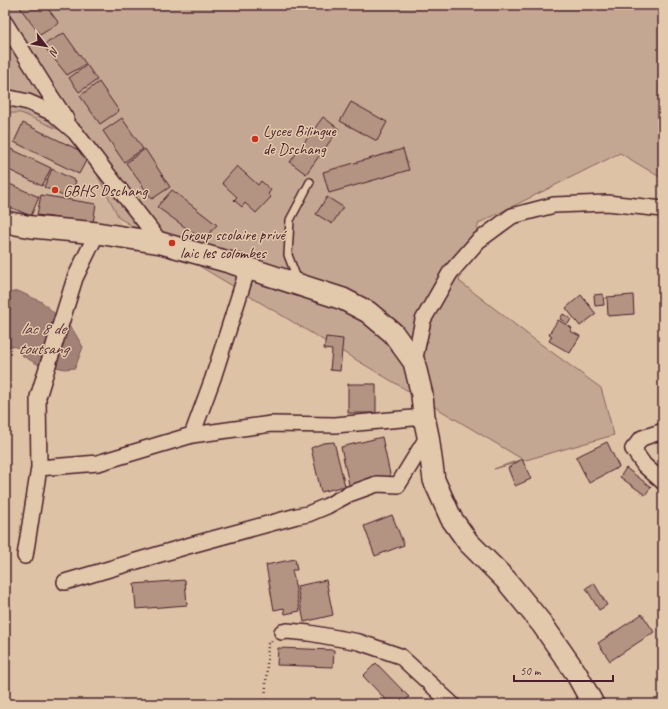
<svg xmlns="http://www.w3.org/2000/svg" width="668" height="709" viewBox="0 0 668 709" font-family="Caveat,sans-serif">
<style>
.built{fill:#d0b49c}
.green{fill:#c4a792;stroke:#87635e}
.water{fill:#a28176;stroke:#7f5a58}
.building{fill:#b39483;stroke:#4a1f2b}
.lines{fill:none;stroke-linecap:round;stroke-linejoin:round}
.lane-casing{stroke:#4a1f2b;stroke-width:10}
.street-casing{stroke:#4a1f2b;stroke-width:18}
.secondary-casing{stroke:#4a1f2b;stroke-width:24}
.path{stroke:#4a1f2b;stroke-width:2.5;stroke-dasharray:1 3;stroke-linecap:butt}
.lane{stroke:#e3c9ab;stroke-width:7}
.street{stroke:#e3c9ab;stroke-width:15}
.secondary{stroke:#e3c9ab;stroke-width:21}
.poi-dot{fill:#c8321e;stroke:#e3c9ab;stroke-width:1.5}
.labels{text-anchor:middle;stroke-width:3;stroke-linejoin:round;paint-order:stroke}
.poi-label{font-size:16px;fill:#4a1f2b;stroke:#e3c9ab;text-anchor:start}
.water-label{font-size:17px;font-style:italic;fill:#5c333a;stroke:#e3c9ab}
</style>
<rect width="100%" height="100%" fill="#ddc2a6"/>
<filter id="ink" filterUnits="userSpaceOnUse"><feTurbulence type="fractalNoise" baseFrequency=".025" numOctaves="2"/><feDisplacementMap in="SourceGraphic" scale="8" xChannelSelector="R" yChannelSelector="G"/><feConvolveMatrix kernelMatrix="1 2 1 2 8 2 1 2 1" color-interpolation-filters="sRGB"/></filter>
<g filter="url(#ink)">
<path class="built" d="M5,113H21L69,134L94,168L120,222L122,229L31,223L5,212Z"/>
<path class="green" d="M5,5H663V179L620,153L479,223L459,281L531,337L601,388L614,435L494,469L522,459L119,218L94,168L69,134L21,113H5Z"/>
<path class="water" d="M18,291L42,302L73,330L83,347L75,368L65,369L51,366L39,365L23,356L20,348L11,346L5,349V294Z"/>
<path class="building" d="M18,5H45L59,23L40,35Z
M64,33L86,64L67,75L43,45Z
M87,65L97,80L79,92L69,78Z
M99,82L119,111L100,124L80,96Z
M351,102L387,122L377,141L340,121Z
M323,117L339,129L306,174L290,162Z
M122,118L143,149L124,162L103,131Z
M23,123L89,155L79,174L14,142Z
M11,149L51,168L42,186L5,168V162Z
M145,149L170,187L152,199L126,163Z
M403,149L409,170L329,193L323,172Z
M237,166L258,185L261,181L271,190L268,194L271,197L256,213L245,203L242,207L234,200L237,197L222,183Z
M52,169L76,181L73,188L68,186L63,196L44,187Z
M5,182L39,197L31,216L5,205Z
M172,190L217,225L203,240L157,207Z
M41,195L96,204L93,223L37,215Z
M327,197L343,207L332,224L316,214Z
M603,294L604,305L595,306L594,295Z
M581,295L596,314L580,326L566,308Z
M633,295L634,314L608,316L607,297Z
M563,314L571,319L568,324L560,319Z
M558,320L572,328L570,331L580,336L570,353L549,341L552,336L549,334Z
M326,337L343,339L340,371L330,370L332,350L324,349Z
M348,384H376V413H348Z
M382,437L391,479L350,489L341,447Z
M334,442L345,486L321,492L311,448L323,443Z
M607,442L619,467L589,483L576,457Z
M522,459L531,479L515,486L508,468Z
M626,468L651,487L645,495L620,477Z
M392,515L404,545L375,556L364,526Z
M295,559L297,570H292L300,611L285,614L284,608L274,610L266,565Z
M185,580L187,605L136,609L134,584Z
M326,580L333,615L304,622L297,586Z
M594,583L607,605L599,610L586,588Z
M642,614L654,632L610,661L598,643Z
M278,648L334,650L333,667L277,665Z
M663,651V661L659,653Z
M376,663L409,697L402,704H390L363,676Z"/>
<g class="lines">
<g class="lane-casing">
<path id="lane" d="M298,281L288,255L290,220L310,182"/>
</g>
<g class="street-casing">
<path id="street" d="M5,23L52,98L66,119
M5,97L28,102L53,113L75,132L161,243
M414,362L423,320L450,273L478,241L512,216L554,205L607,203L663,209
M663,431L642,438L633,449L644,465L663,482
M192,435L213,378L248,268
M39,468L98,463L192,435L271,424L335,425L424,417
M25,556L39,468L38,397L75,278L97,233
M65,582L191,545L297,516L308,514L327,506L349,494L377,484L398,485L428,436
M282,632L287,631L309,633L359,642L400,656L452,704"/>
</g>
<g class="secondary-casing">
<path id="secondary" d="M5,222L32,227L97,233L161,243L232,263L343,299L368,312L393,333L414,362L422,395L424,417L428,436L434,480L451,518L468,542L506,580L542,624L576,673L593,704"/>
</g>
<path class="path" d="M265,704L268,644L273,640"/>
<use href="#lane" class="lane"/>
<use href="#street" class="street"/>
<use href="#secondary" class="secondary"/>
</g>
</g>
<g class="poi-dot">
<circle cx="255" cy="139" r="4"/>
<circle cx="55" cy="190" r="4"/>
<circle cx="172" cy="243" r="4"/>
</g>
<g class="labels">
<g class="poi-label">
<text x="263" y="136">Lycee Bilingue<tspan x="263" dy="18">de Dschang</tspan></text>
<text x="63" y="196">GBHS Dschang</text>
<text x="180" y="240">Group scolaire privé<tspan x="180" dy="18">laic les colombes</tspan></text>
</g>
<g class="water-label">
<text x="43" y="334">lac 8 de<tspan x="43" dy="20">toutsang</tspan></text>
</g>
</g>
<rect width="668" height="709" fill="none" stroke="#e3c9ab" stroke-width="20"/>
<rect x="10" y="10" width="648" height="689" fill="none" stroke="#4a1f2b" stroke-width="1.5" filter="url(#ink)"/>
<g transform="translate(46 46) rotate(121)" stroke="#e3c9ab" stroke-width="3" paint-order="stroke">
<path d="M0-3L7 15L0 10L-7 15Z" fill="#4a1f2b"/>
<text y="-6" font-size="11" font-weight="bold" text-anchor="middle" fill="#4a1f2b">N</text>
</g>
<path d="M514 675v6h99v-6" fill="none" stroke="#4a1f2b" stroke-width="2"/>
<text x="520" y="675" font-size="12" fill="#4a1f2b" stroke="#e3c9ab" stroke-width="3" paint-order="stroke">50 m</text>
</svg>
